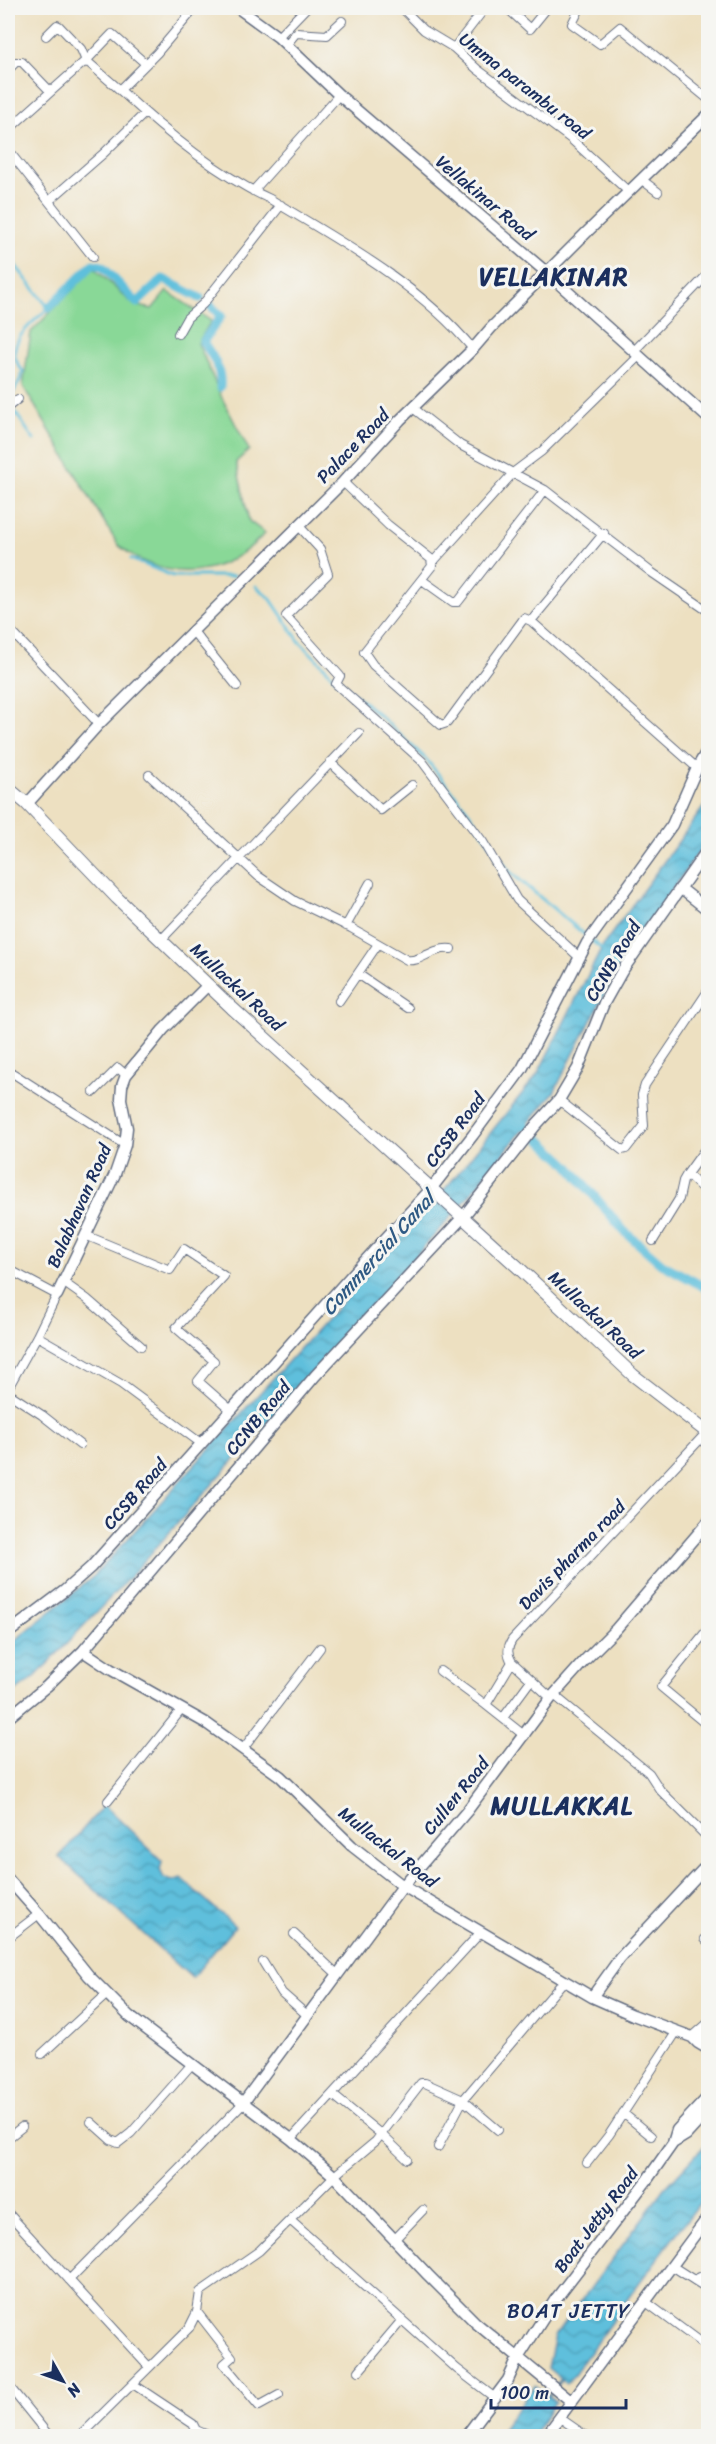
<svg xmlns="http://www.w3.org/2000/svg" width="716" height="2444" viewBox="0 0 716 2444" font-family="Sriracha,sans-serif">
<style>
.grass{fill:#89d897;stroke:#52847a;stroke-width:1.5}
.water{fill:url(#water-waves);stroke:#3c779d;stroke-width:1.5}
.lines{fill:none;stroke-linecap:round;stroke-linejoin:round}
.stream{stroke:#5ebfdc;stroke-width:3}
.canal{stroke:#5ebfdc;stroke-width:9}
.street-casing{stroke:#646d81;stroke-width:10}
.secondary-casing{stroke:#646d81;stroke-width:13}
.primary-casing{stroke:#646d81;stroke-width:14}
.street{stroke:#fff;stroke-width:8}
.secondary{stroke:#fff;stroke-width:10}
.primary{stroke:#fff;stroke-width:12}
.labels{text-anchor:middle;stroke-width:6;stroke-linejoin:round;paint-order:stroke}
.street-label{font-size:18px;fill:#1b2f5e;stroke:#f6f6f2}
.water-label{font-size:20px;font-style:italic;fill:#2f5a84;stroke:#f6f6f2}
.neighbourhood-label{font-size:20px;letter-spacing:1.5px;fill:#1b2f5e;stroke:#f6f6f2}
.district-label{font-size:24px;font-weight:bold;letter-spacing:1.5px;fill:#1b2f5e;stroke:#f6f6f2}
</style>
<defs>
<pattern id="water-waves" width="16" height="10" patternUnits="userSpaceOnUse" patternTransform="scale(1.5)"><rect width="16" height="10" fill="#5ebfdc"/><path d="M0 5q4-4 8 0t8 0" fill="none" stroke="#4d9cb6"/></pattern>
</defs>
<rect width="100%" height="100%" fill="#f6f6f2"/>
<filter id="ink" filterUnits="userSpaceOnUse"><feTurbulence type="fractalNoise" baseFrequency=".0167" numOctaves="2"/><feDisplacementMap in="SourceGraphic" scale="12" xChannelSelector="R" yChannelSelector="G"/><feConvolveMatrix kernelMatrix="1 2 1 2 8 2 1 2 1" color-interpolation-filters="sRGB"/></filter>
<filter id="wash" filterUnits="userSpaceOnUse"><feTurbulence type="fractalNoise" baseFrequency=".008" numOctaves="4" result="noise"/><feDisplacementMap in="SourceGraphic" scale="24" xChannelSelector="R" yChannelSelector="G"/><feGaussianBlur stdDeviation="1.35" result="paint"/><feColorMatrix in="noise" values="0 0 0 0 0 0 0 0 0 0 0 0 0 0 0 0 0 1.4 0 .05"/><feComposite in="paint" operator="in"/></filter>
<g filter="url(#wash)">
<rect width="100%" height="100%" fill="#ede0c1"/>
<path class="grass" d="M94,268L134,305L152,309L167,291L211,321L198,343L221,396L249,450L236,462L249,521L265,533C223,579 166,584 118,545L23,386L31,332Z"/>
<path class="water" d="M708,801V838L617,970L554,1092L463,1203L128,1579L36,1676L8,1697V1646L94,1576L450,1183L537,1075L604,944Z
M104,1805L162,1861L160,1870L164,1878L173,1881L181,1878L235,1926L192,1978L59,1857Z
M708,2142V2192L639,2283L567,2384L562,2380L549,2397L555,2402L533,2436H497L534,2386L548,2396L561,2379L548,2368L555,2336L665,2188Z"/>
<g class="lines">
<path class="stream" d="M8,256L49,308C30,324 0,346 23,371C20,383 13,390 9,403L34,440
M131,559L173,576H234
M256,586L270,598L299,641L336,679L380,716L425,758L469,812L509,871L604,951"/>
<path class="canal" d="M210,305L221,316L203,342C213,356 222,370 220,387
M49,308L93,264L102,266L137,303L163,279L200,298
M518,1119L568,1165L624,1231L662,1264L708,1289"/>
</g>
</g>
<g filter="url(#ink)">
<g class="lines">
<g class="street-casing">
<path id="street" d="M195,8L157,53L120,90C162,129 219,176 270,199C343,243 419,284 473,349
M402,8L424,30L454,48L477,69L571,139L629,192
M507,8L530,29L547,8
M580,8L572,24L600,44L620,27L708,99
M46,36L57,25L59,26L81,49L86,61L112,34L146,64
M278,37L306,8
M286,45L296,33L327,35L342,21
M454,48L485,8
M8,70L16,62H22L50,91
M8,130L84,62L89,63L120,90
M8,150L93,257
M642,180L658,192
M253,191L339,95
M49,201L104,153L145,113
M178,334L187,318L203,304L281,205
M634,351L708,274
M8,407L18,399
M413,408L460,445L545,490L651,572L708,611
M343,482L388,525L431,559L432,566L364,652L373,665L441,725L447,723L522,621L524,618L531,621
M298,525L320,549L328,574L286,616L340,676L336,684L422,761L483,842L517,900L579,957
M604,533L531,621L697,768
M432,563L514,472L542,451L639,356
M422,580L453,602H458L545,490
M8,628L99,724
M192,630L237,686
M330,762L381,810L412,785
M149,775L258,876L295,901L351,928L407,960C420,963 432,947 451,949
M346,926L370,883
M161,940L359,733
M358,974L408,1008
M339,1001L378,944
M8,1079L11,1074H14L125,1145
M94,1092L118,1068L126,1075
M559,1100L622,1150L626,1149L644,1126L642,1095L645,1085L708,991
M687,1174L708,1194
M85,1235L170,1270L184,1249L224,1276L176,1328L214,1361L198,1381L231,1410
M653,1241L679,1199L683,1181L687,1174L708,1145
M8,1269L57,1295L37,1336L8,1388
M63,1282L87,1299L141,1346
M37,1336L121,1384L202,1444
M8,1393L42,1415L80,1445
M708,1629L661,1687L708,1726
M512,1662L486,1705L525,1736
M440,1671L486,1705
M554,1695L649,1773L660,1790L708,1838
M551,1698L512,1662C507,1654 507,1648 512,1640L707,1432
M503,1718L531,1680
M243,1749L320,1648
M108,1801L182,1709
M294,1934L337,1974
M8,1938L39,1914
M705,1939L708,1942
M263,1962L282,1993L307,2015
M692,2037L708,2023
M42,2054L107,1994
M333,2095L382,2135L407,2159
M623,2113L651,2136
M91,2122L111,2140L118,2143L131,2133L192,2064
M8,2138L22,2127
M291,2139L481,1932
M438,2147L463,2100L563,1982
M587,2163L609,2135L677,2031
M8,2213L149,2367
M290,2220L457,2369L495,2398
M394,2240L423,2210
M672,2266L708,2289
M69,2280L243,2103
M694,2280L708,2273
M646,2302L708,2348
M197,2312L232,2357L224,2364L259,2406L279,2395
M359,2371L402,2320
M133,2384L193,2424L196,2430L193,2436
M8,2385L49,2436
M560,2418L586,2436
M196,2430L210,2436
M80,2436L189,2328L197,2312L200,2292L259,2251L334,2176L376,2141L421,2083H425L463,2100L498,2130"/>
</g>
<g class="secondary-casing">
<path id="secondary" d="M238,8L278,37L339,95L546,272L708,418
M27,804L99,724L343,482L400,420L473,349L491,328L587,232L708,115
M680,888L708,910
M57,1295L115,1174L125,1145L127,1128L121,1099L122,1086L126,1075L163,1030L207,986
M8,1633L64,1591L91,1567L350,1277L431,1189L473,1135L522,1069L587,943L672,825L697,768L708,749
M83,1651L110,1669L206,1723L280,1776L352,1846L403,1886L592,1997L633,2015L692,2037L702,2036L708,2039
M8,1718L47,1686L83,1651L315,1376L463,1217L536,1125L559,1100L578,1068L604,1003L622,971L708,849
M8,1879L39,1914L89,1976L129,2016L291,2139L334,2176L428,2275L476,2323L572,2402
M592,1997L620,1958L708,1864
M692,2037L698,2043L708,2049
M243,2103L403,1886L467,1811L551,1698L585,1660L616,1629L708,1522
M673,2143L686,2135L708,2111
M466,2436L508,2380L518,2358L555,2300L647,2180L673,2143L677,2130L708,2097
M546,2436L708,2217"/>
</g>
<g class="primary-casing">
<path id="primary" d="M8,788L27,804L117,898L232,1008L520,1269L633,1375L708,1433"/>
</g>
<use href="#street" class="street"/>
<use href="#secondary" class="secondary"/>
<use href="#primary" class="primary"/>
</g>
</g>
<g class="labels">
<g class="street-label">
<text transform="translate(525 86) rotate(38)" y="6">Umma parambu road</text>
<text transform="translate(485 198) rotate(40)" y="6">Vellakinar Road</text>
<text transform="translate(353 446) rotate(-46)" y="6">Palace Road</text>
<text transform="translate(613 961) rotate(-59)" y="6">CCNB Road</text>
<text transform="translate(237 987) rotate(43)" y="6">Mullackal Road</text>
<text transform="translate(455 1130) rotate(-53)" y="6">CCSB Road</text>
<text transform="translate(79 1206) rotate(-66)" y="6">Balabhavan Road</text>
<text transform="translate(595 1315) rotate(43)" y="6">Mullackal Road</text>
<text transform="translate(258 1418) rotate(-50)" y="6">CCNB Road</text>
<text transform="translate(135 1494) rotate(-49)" y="6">CCSB Road</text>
<text transform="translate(572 1555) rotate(-46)" y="6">Davis pharma road</text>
<text transform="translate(456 1796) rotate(-51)" y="6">Cullen Road</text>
<text transform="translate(388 1847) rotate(38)" y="6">Mullackal Road</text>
<text transform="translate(596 2220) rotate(-53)" y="6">Boat Jetty Road</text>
</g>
<g class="water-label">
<text transform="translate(378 1253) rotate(-48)" y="7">Commercial Canal</text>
</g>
<g class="neighbourhood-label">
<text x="569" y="2318">BOAT JETTY</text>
</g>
<g class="district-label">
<text x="554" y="285">VELLAKINAR</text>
<text x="562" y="1814">MULLAKKAL</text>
</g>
</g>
<rect width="716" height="2444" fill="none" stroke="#f6f6f2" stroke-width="30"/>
<g transform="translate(63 2381) rotate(130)" stroke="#f6f6f2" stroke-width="4.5" paint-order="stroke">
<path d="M0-4.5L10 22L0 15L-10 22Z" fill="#1b2f5e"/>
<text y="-9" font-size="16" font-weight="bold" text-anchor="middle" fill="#1b2f5e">N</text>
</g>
<path d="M491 2399v9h135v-9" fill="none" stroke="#1b2f5e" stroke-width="3"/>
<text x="500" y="2399" font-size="18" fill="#1b2f5e" stroke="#f6f6f2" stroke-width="4.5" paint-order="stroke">100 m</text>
</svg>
